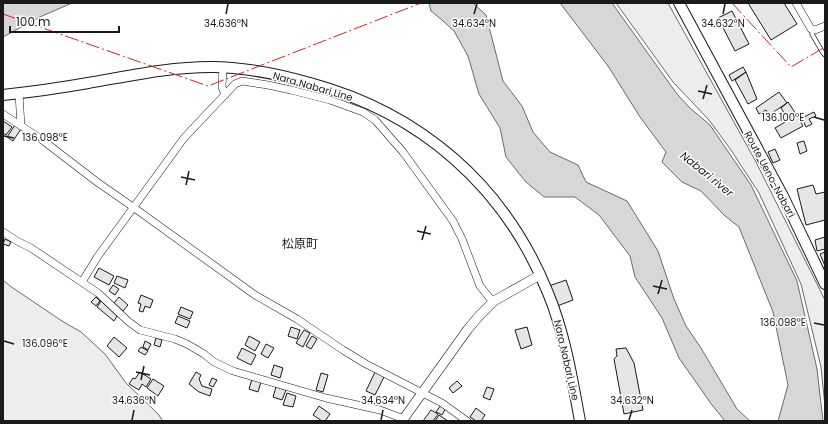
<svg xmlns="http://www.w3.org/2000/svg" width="828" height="424" viewBox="0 0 828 424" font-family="Poppins,'Noto Sans JP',sans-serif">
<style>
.built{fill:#ededed;stroke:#6a6a6a}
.water{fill:#d7d7d7;stroke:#6a6a6a}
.building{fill:#e6e6e6;stroke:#1a1a1a}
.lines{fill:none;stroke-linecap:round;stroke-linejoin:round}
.lane-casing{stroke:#1a1a1a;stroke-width:5}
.street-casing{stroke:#1a1a1a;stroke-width:8}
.secondary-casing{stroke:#1a1a1a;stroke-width:10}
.primary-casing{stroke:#1a1a1a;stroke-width:12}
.lane{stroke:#fff;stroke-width:3.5}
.street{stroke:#fff;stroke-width:7}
.secondary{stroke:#fff;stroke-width:9}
.primary{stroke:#fff;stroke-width:10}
.power{stroke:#c62828;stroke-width:1;stroke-dasharray:14 3 2 3;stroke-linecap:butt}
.ticks{fill:none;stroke:#1a1a1a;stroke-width:1.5}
.labels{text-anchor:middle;stroke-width:3;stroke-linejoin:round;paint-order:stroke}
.street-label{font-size:10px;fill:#1a1a1a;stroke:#fff}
.water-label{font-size:11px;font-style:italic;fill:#1a1a1a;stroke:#fff}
.quarter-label{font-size:12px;fill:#1a1a1a;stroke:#fff}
.ticks-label{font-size:10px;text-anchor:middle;fill:#1a1a1a;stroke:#fff;stroke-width:3;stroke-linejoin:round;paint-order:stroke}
</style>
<rect width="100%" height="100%" fill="#fff"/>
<path class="built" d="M616,3H668L756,162L825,300V407L821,367L801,284L759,193L731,150L709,120L673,82Z
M3,280L10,286L62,321L81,332L105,354L126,383L158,414L163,421H3Z"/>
<path class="water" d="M3,3H72L42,16L3,37Z
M429,3H473L486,15L503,81L522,106L533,132L550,152L578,165L586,182L627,201L658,251L674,299L686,326L701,348L737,409L750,421H725L712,405L679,358L662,318L635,277L630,256L599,215L575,197H544L525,181L506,157L500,128L479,94L468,56L454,31L442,20L431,11Z
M560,3H612L677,94L690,108L710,125L751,185L797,281L817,369L823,421H778L788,385L773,312L739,227L725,216L701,191L682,182L662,162L666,152L640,117L608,66Z"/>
<path class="building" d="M748,3H784L797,24L771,40Z
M732,11L749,44L735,51L718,18Z
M743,67L746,72L732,81L729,75Z
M746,72L757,99L748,104L735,80Z
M779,92L787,103L769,115L766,110L759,114L756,108Z
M788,102L796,114L788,119L781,108Z
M814,112L816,116L809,119L812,124L806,127L802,118Z
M797,115L803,126L781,138L775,128Z
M3,121L12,127L6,135L3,133Z
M15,125L21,129L13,141L7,137Z
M804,141L807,151L800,154L797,143Z
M775,149L780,160L773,163L768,152Z
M813,185L816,194L825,192V220L806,225L797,189Z
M825,237V249L817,251L815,240Z
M5,239L11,242L9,246L3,244Z
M825,252V266L820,254Z
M99,268L114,276L109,285L94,277Z
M117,276L128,280L125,288L114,283Z
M566,280L573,300L557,306L549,286Z
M113,285L119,289L115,295L109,291Z
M141,295L153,300L150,308L145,306L143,312L139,311L141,304L138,303Z
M96,297L100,301L96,306L91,302Z
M119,297L128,305L123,311L114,303Z
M101,301L117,316L114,321L97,307Z
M181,307L193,312L190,319L178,314Z
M178,316L190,321L187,328L175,323Z
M291,327L300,330L297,339L288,336Z
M527,327L532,345L521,349L515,330Z
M304,330L310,333L303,347L296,343Z
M249,336L260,342L255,351L245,345Z
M312,336L317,339L311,349L306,346Z
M114,337L127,348L119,357L107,346Z
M156,338L162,340L160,347L154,345Z
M145,341L151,344L148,350L143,347Z
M266,344L274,348L268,358L261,354Z
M141,347L148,351L145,355L138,351Z
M242,348L256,355L251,365L237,358Z
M626,348L634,363L643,410L624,414L614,359L617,356L616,349Z
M274,365L283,368L280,378L271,375Z
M140,372L151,379L146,387L142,384L139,390L129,384L133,378L135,379Z
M196,372L201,375L199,379L202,386L212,389L210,396L199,392L189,384Z
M375,372L384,377L375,395L366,391Z
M321,373L328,375L323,392L316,390Z
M212,378L217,380L213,387L209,385Z
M153,379L164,386L158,396L147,388Z
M252,379L261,382L258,392L249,389Z
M457,381L462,386L453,393L449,388Z
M276,387L286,390L282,400L273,397Z
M487,387L494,389L490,400L483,397Z
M287,393L296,396L293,407L283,405Z
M441,405L446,408L442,415L436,412Z
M319,406L330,414L325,421H322L313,415Z
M476,408L485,415L481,421H476L470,417Z
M431,410L438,414L433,421H423Z
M439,415L448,421H435Z"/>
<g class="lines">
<g class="lane-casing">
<path id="lane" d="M813,29L812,34L823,53L825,55"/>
</g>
<g class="street-casing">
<path id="street" d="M796,3L811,29L815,30L825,26
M223,68L222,87L225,95
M19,94L21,126
M3,114L41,139L97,182L133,207L255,295L297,319L343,350L366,364L442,403L467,421
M3,232L17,241L31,248L98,293L129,322L140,330L175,339L187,344L204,354L214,362L233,371L326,398L380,410L404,419
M82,282L98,256L184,138L235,84L242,81L268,85L291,90L330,100L363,112L375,120L403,152L453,221L462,239L480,286L493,302"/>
</g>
<g class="secondary-casing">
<path id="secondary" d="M402,421L468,329L479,316L494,301L540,275"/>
</g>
<g class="primary-casing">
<path id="primary" d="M679,3L783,196L825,284
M3,95C31,92 60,88 88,83C129,76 169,67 211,67C244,67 278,74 310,83C421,113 505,186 548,293C565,334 572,378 580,421"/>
</g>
<use href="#lane" class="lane"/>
<use href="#street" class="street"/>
<use href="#secondary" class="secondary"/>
<use href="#primary" class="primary"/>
<path class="power" d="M732,3L791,67L825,47
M3,14L208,86L421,3"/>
</g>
<path class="ticks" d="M226,14L228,4M474,14L477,4M723,14L725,4M698,91L712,94M703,99L707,85M814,117L824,120M4,136L14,138M181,177L195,180M186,185L189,171M417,231L431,234M422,240L426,226M653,286L667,289M658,294L662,280M814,323L824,325M4,341L14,344M136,372L150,375M141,380L144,366M132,420L134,410M381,420L383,410M629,420L632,410"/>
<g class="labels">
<g class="street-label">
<text transform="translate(313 86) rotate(16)" y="4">Nara Nabari Line</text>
<text transform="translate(770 174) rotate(62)" y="4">Route Ueno-Nabari</text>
<text transform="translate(567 360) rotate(77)" y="4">Nara Nabari Line</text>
</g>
<g class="water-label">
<text transform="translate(707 174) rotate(39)" y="4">Nabari river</text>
</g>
<g class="quarter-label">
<text x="300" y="248">松原町</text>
</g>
</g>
<g class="ticks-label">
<text x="226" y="27">34.636°N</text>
<text x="474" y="27">34.634°N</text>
<text x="723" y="27">34.632°N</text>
<text x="783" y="121">136.100°E</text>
<text x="45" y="141">136.098°E</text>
<text x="783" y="326">136.098°E</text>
<text x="45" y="347">136.096°E</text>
<text x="134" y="404">34.636°N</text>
<text x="383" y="404">34.634°N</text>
<text x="632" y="404">34.632°N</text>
</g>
<rect width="828" height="424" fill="none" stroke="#1a1a1a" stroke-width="8"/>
<path d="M10 26v6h109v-6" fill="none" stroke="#1a1a1a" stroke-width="2"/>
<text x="16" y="26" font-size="12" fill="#1a1a1a" stroke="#ffffff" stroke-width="3" paint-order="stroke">100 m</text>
</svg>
